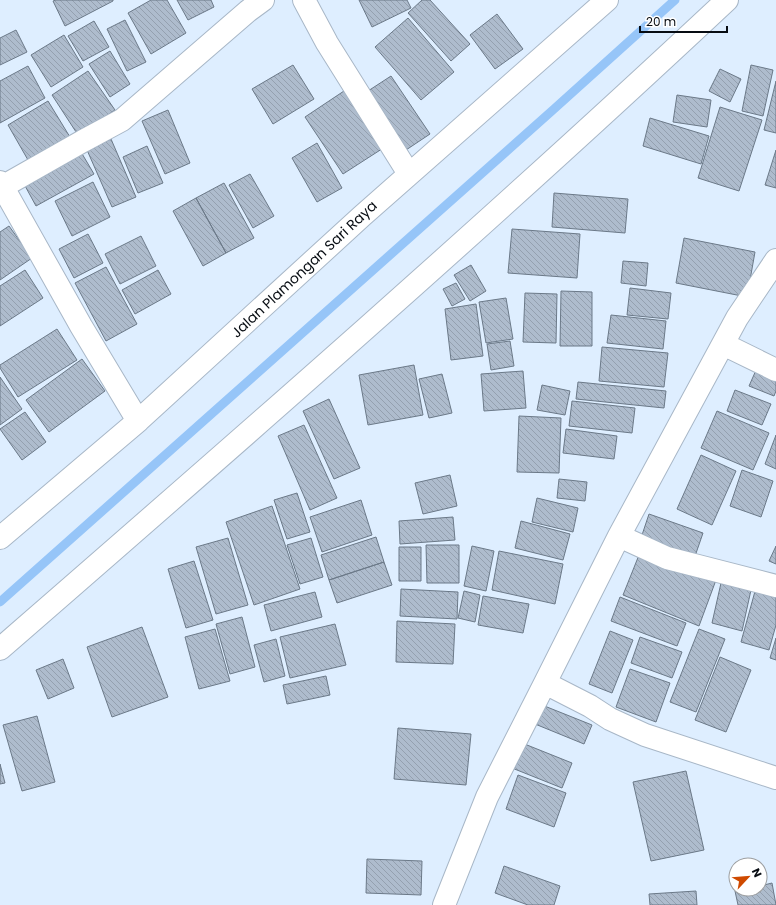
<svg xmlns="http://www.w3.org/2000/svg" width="776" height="905" viewBox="0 0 776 905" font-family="Poppins,sans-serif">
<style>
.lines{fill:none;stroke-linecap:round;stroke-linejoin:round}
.stream{stroke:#96c5f8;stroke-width:9}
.building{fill:url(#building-back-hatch);stroke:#6b7988}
.minor-casing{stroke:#a8b7c7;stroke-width:24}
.minor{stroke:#fff;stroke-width:22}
.labels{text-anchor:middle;stroke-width:3;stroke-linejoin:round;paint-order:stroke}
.street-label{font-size:14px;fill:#070c12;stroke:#fff}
</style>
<defs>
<pattern id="building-back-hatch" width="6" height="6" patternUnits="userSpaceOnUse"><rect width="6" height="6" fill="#aebccd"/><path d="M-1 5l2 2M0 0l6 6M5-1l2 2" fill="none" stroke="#94a0af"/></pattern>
</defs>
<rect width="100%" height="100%" fill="#deeeff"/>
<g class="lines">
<path class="stream" d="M0,602L554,109L675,0"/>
</g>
<path class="building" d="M56,0H113V1L65,26L53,1Z
M151,0H167L186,33L151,54L128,13Z
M177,0H211L214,7L188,20Z
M359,0H407L411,8L372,27Z
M422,0H430L470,44L451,61L408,13Z
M497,14L523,49L495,69L470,35Z
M408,18L454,72L421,100L375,47Z
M125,20L146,62L127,71L107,29Z
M94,21L109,47L83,61L68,36Z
M16,30L27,52L0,65V38Z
M64,35L83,67L51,87L31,55Z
M110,51L130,84L110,97L89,64Z
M293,65L314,99L273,124L252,89Z
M751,65L773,70L763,116L742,111Z
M28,66L45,98L0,123V81Z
M720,69L741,79L730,102L709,91Z
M88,71L115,110L78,135L52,95Z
M391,76L430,134L406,150L368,91Z
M776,81V133L764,130Z
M350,87L388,145L343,174L305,117Z
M677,95L711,100L707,127L673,122Z
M48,101L73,142L32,167L8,125Z
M720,107L762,120L739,191L698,178Z
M168,110L190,163L165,174L142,121Z
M650,118L709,136L701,164L643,146Z
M111,139L136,197L112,207L87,150Z
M317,143L342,188L317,202L292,158Z
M147,146L163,183L138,193L123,157Z
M776,150V188L765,185Z
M81,152L94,174L36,206L24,184Z
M250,174L274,216L253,228L229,185Z
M93,182L110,217L72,236L55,201Z
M224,183L254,238L226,253L196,198Z
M554,193L628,199L625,233L552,227Z
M196,198L226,253L203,266L173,211Z
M9,226L32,258L0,280V232Z
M512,229L580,234L577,278L508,273Z
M88,234L103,263L74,278L59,249Z
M141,236L156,266L120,284L105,254Z
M684,238L755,252L747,297L676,283Z
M623,261L648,263L646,286L621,283Z
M471,265L486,291L470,301L454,275Z
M106,267L137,324L106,341L75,283Z
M25,270L43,298L0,326V286Z
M158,270L171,294L135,314L122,290Z
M456,283L465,299L452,306L443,289Z
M630,288L671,293L668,319L627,315Z
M561,291L592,292V346H560Z
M525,293L557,294L556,343L523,342Z
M506,298L513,339L486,343L479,302Z
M476,304L483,356L451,360L445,309Z
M611,315L666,321L663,349L607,343Z
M57,329L77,360L18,397L0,368V365Z
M510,341L514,366L491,370L487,344Z
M602,347L668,353L664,387L599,381Z
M82,359L105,391L49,432L26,400Z
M414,365L423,415L368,425L359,375Z
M757,368L776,376V391L774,396L749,386Z
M523,371L526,408L484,411L481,374Z
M442,374L452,413L429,418L419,379Z
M0,377L22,409L0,425Z
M578,382L666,391L664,408L576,399Z
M542,385L570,391L565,415L537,410Z
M735,390L771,404L762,425L727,411Z
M329,399L360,468L334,479L303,411Z
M572,401L635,408L632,433L569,426Z
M717,411L769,433L753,470L701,448Z
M25,412L46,442L22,460L0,429Z
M519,416L561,418L559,473L517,472Z
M304,425L337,498L310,510L278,436Z
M566,429L617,436L614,459L563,453Z
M776,435V469L765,464Z
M701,455L736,471L712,525L677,509Z
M742,470L773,481L761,517L730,506Z
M450,475L457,506L423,514L415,483Z
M559,479L587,482L585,501L557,498Z
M297,493L310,532L287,539L274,500Z
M537,498L578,508L573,532L532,522Z
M361,500L372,535L322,552L310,517Z
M272,506L300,589L254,605L226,522Z
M649,514L703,533L693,562L639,544Z
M453,517L455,540L400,544L399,521Z
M521,521L570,534L563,560L515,548Z
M376,537L384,562L329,580L321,555Z
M228,538L248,605L216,614L196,547Z
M311,538L323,577L300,584L287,545Z
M426,545H459V583H427Z
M472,546L494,551L486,591L464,586Z
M776,546V564L769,561Z
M399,547H421V581H399Z
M641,550L716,580L699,626L623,595Z
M499,551L563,564L555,604L492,590Z
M194,561L213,620L186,628L168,569Z
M384,562L392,585L337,603L329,580Z
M721,583L751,590L742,631L712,623Z
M757,584L776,589V625L769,650L741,642Z
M401,589L458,592L457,619L400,616Z
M464,591L480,595L475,622L458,618Z
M315,592L322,617L271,631L264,605Z
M483,596L529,604L523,633L478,625Z
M620,597L686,623L677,646L611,621Z
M242,617L255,667L230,674L216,624Z
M397,621L455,624L453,664L396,662Z
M335,624L346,665L290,678L280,637Z
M142,627L168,697L112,717L87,647Z
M215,629L230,681L199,689L185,637Z
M699,629L725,639L696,712L670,702Z
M610,631L633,640L612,693L589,684Z
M640,637L682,652L672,678L631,663Z
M776,638V660L770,658Z
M276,639L285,676L264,682L254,645Z
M720,657L751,670L726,732L695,720Z
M63,659L74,688L48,699L36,670Z
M630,669L670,683L656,722L616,707Z
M326,676L330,695L287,704L283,685Z
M542,705L592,725L584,744L535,724Z
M37,716L55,782L22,791L3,725Z
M398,728L471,734L466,785L394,779Z
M522,743L572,763L562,788L512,768Z
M0,764L5,783L0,784Z
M686,771L704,850L651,861L633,782Z
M518,775L566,793L554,827L506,809Z
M367,859L422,861L421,895L366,893Z
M504,866L560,886L554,905H528L495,893Z
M772,883L776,905H738L735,891L745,889H760V886Z
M696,891L697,905H650L649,894Z"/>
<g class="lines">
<g class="minor-casing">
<path id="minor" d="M304,0L327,43L409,174
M0,182L81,326L138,421
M2,187L83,141L122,120L248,11L263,0
M723,344L776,370
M619,536L667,558L776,586
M0,538L138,421L362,216L607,0
M0,649C245,436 490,222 727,0
M545,683L590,706L610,719L645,735L776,778
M444,905L487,797L545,683L619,536L737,318L776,260"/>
</g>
<use href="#minor" class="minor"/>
</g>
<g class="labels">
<g class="street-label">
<text transform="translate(304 269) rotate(-43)" y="5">Jalan Plamongan Sari Raya</text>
</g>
</g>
<g transform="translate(748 877) rotate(64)"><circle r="19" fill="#ffffff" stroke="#9c9ea0"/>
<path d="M0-3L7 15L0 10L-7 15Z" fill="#cf4a00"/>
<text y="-6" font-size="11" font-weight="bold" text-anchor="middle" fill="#070c12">N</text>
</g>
<path d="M640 26v6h87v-6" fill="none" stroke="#070c12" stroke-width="2"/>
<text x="646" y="26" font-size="12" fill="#070c12" stroke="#ffffff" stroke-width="3" paint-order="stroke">20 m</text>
</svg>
